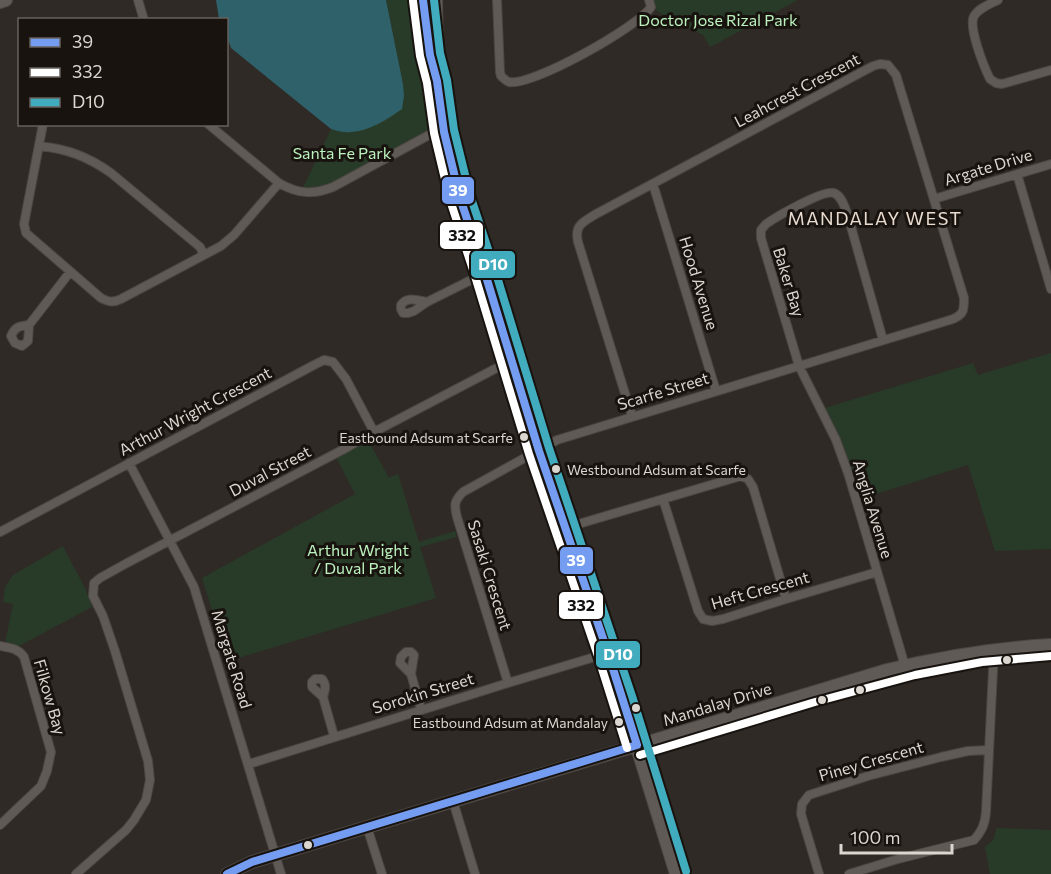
<svg xmlns="http://www.w3.org/2000/svg" width="1051" height="874" viewBox="0 0 1051 874" font-family="Commissioner,sans-serif">
<style>
.green{fill:#283b28}
.water{fill:#2f616b}
.lines{fill:none;stroke-linecap:round;stroke-linejoin:round}
.street-casing{stroke:#4a4641;stroke-width:10}
.secondary-casing{stroke:#4a4641;stroke-width:14}
.street{stroke:#605a57;stroke-width:8}
.secondary{stroke:#605a57;stroke-width:12}
.bus-1-casing{stroke:#18130f;stroke-width:12}
.bus-2-casing{stroke:#18130f;stroke-width:12}
.bus-3-casing{stroke:#18130f;stroke-width:12}
.bus-1{stroke:#749cf0;stroke-width:8}
.bus-2{stroke:#fff;stroke-width:8}
.bus-3{stroke:#41acbe;stroke-width:8}
.bus-dot{fill:#dcd6d0;stroke:#18130f;stroke-width:2}
.labels{text-anchor:middle;stroke-width:6;stroke-linejoin:round;paint-order:stroke}
.bus-label{font-size:14px;fill:#dcd6d0;stroke:#18130f;text-anchor:end}
.park-label{font-size:16px;fill:#bbf2bd;stroke:#18130f}
.street-label{font-size:16px;fill:#dcd6d0;stroke:#18130f}
.neighbourhood-label{font-size:18px;letter-spacing:1.5px;fill:#e8dbd0;stroke:#18130f}
.line-badge{stroke:#18130f;stroke-width:2}
.badge-label{font-size:16px;text-anchor:middle;font-weight:bold;fill:#fff}
.pale-badge-label{font-size:16px;text-anchor:middle;font-weight:bold;fill:#111}
</style>
<rect width="100%" height="100%" fill="#2f2a25"/>
<path class="green" d="M386,0H410L424,71L425,111L430,129L338,180L321,186L303,188L331,129L351,132L403,84Z
M654,0H798L710,47L703,35L668,18L654,9Z
M1051,353V549L995,551L968,465L860,499L846,454L825,408L973,363L978,375Z
M368,440L389,478L398,474L419,542L455,531L457,537L420,547L436,598L228,661L202,578L355,494L336,457Z
M63,546C73,567 86,586 92,607L19,646L5,643L13,604L3,602L5,587L13,575Z
M997,828L1051,830V874H990L985,847L993,840Z"/>
<path class="water" d="M216,0H386L403,84L404,96L402,109C388,119 369,131 351,132C345,133 338,131 331,129L231,48L227,37L226,20L219,19Z"/>
<g class="lines">
<g class="street-casing">
<path id="street" d="M138,0L144,20
M497,0L500,72L501,76C503,78 506,81 509,82C531,87 638,27 651,7L649,0
M998,0C990,4 979,8 974,16C968,27 984,67 990,79L996,83L1002,84L1051,70
M43,124L24,224L26,233L101,298C109,302 113,303 121,299L221,246L234,235L279,183
M208,124L279,183C298,194 313,195 333,187L429,135L444,132
M39,146C67,149 87,156 111,173L200,247L204,255
M1017,174L1051,289
M653,184L716,391
M934,199L1051,164
M427,302C417,300 407,296 401,305V309L403,313H408L414,311L427,302L485,273
M29,325C19,326 15,327 11,336L15,343L22,346L28,341L29,325L70,272
M883,340L848,216C845,208 842,196 834,193C824,189 776,217 766,224L761,230V238L799,366L836,440L849,476L905,666
M129,463L194,587L281,874
M663,499L698,611L703,619L712,621L723,619L786,599L877,572
M565,528L741,476L748,479L753,487L786,599
M0,532L314,365L324,360L333,362L346,379L374,432
M0,646C10,648 18,648 24,657L51,752L47,771L41,786L0,825
M411,674L400,663L401,657L406,652H411L414,655L411,674L421,709
M508,683L457,517C454,505 454,501 463,492L557,440L953,319C964,314 964,310 964,298L896,75L888,65L880,64L873,66L596,214C583,222 574,225 578,242L632,416
M323,697C325,690 327,685 322,679H315L312,682V687L323,697L334,736
M249,764L508,683L608,653
M453,801L475,874
M367,827L382,874
M76,874L126,830L134,820L146,800L150,780L148,761L115,651L103,616L93,596L94,583L100,578L127,563L346,448L374,432L512,360
M819,874L801,814L802,804L809,795L868,776L941,757L968,751L989,750
M849,874L898,859L974,840C982,831 985,824 986,812L994,650"/>
</g>
<g class="secondary-casing">
<path id="secondary" d="M423,0L430,55L437,81L444,132L460,198L485,273L539,451L622,699L676,874
M436,0L437,59
M0,2L6,0
M227,874L252,862L321,841L887,670C941,657 995,648 1051,645"/>
</g>
<use href="#street" class="street"/>
<use href="#secondary" class="secondary"/>
<g class="bus-1-casing">
<path id="bus-1" d="M423,0L430,55L437,81L444,132L460,198L485,273L539,451L608,653L637,745
M227,874L252,862L637,745"/>
</g>
<g class="bus-2-casing">
<path id="bus-2" d="M413,1L420,56L427,83L434,133L450,200L475,276L529,454L598,656L627,748
M640,755L815,702L915,675L982,662L1051,656"/>
</g>
<g class="bus-3-casing">
<path id="bus-3" d="M434,0L440,53L447,80L454,130L470,195L495,270L549,448L632,696L686,871"/>
</g>
<use href="#bus-1" class="bus-1"/>
<use href="#bus-2" class="bus-2"/>
<use href="#bus-3" class="bus-3"/>
</g>
<g class="bus-dot">
<circle cx="524" cy="437" r="5"/>
<circle cx="556" cy="469" r="5"/>
<circle cx="1007" cy="660" r="5"/>
<circle cx="860" cy="690" r="5"/>
<circle cx="822" cy="700" r="5"/>
<circle cx="636" cy="708" r="5"/>
<circle cx="619" cy="722" r="5"/>
<circle cx="308" cy="845" r="5"/>
</g>
<g class="labels">
<g class="bus-label">
<text x="513" y="443">Eastbound Adsum at Scarfe</text>
<text x="567" y="475" text-anchor="start">Westbound Adsum at Scarfe</text>
<text x="608" y="728">Eastbound Adsum at Mandalay</text>
</g>
<g class="park-label">
<text x="718" y="26">Doctor Jose Rizal Park</text>
<text x="342" y="159">Santa Fe Park</text>
<text x="358" y="556">Arthur Wright<tspan x="358" dy="18">/ Duval Park</tspan></text>
</g>
<g class="street-label">
<text transform="translate(797 90) rotate(-28)" y="6">Leahcrest Crescent</text>
<text transform="translate(988 167) rotate(-17)" y="6">Argate Drive</text>
<text transform="translate(789 282) rotate(73)" y="6">Baker Bay</text>
<text transform="translate(699 283) rotate(73)" y="6">Hood Avenue</text>
<text transform="translate(663 391) rotate(-17)" y="6">Scarfe Street</text>
<text transform="translate(195 411) rotate(-28)" y="6">Arthur Wright Crescent</text>
<text transform="translate(270 471) rotate(-28)" y="6">Duval Street</text>
<text transform="translate(873 509) rotate(73)" y="6">Anglia Avenue</text>
<text transform="translate(490 575) rotate(73)" y="6">Sasaki Crescent</text>
<text transform="translate(760 590) rotate(-16)" y="6">Heft Crescent</text>
<text transform="translate(232 659) rotate(73)" y="6">Margate Road</text>
<text transform="translate(423 693) rotate(-17)" y="6">Sorokin Street</text>
<text transform="translate(50 697) rotate(74)" y="6">Filkow Bay</text>
<text transform="translate(717 704) rotate(-17)" y="6">Mandalay Drive</text>
<text transform="translate(871 761) rotate(-16)" y="6">Piney Crescent</text>
</g>
<g class="neighbourhood-label">
<text x="875" y="225">MANDALAY WEST</text>
</g>
</g>
<g class="line-badge">
<rect x="441" y="176" width="34" height="29" rx="6" fill="#749cf0"/>
<rect x="439" y="221" width="45" height="29" rx="6" fill="#fff"/>
<rect x="470" y="250" width="46" height="29" rx="6" fill="#41acbe"/>
<rect x="559" y="546" width="35" height="29" rx="6" fill="#749cf0"/>
<rect x="558" y="591" width="46" height="29" rx="6" fill="#fff"/>
<rect x="595" y="640" width="46" height="29" rx="6" fill="#41acbe"/>
</g>
<g class="badge-label">
<text x="458" y="196">39</text>
<text x="493" y="270">D10</text>
<text x="576" y="566">39</text>
<text x="618" y="660">D10</text>
</g>
<g class="pale-badge-label">
<text x="462" y="241">332</text>
<text x="581" y="611">332</text>
</g>
<rect x="18" y="18" width="210" height="108" fill="#18130f" stroke="#66615c" stroke-width="1.5"/>
<rect x="30" y="38" width="30" height="9" fill="#749cf0" stroke="#66615c" stroke-width="1.5"/>
<text x="72" y="48" font-size="18" fill="#dcd6d0">39</text>
<rect x="30" y="68" width="30" height="9" fill="#ffffff" stroke="#66615c" stroke-width="1.5"/>
<text x="72" y="78" font-size="18" fill="#dcd6d0">332</text>
<rect x="30" y="98" width="30" height="9" fill="#41acbe" stroke="#66615c" stroke-width="1.5"/>
<text x="72" y="108" font-size="18" fill="#dcd6d0">D10</text>
<path d="M841 844v9h111v-9" fill="none" stroke="#dcd6d0" stroke-width="3"/>
<text x="850" y="844" font-size="18" fill="#dcd6d0" stroke="#18130f" stroke-width="4.5" paint-order="stroke">100 m</text>
</svg>
